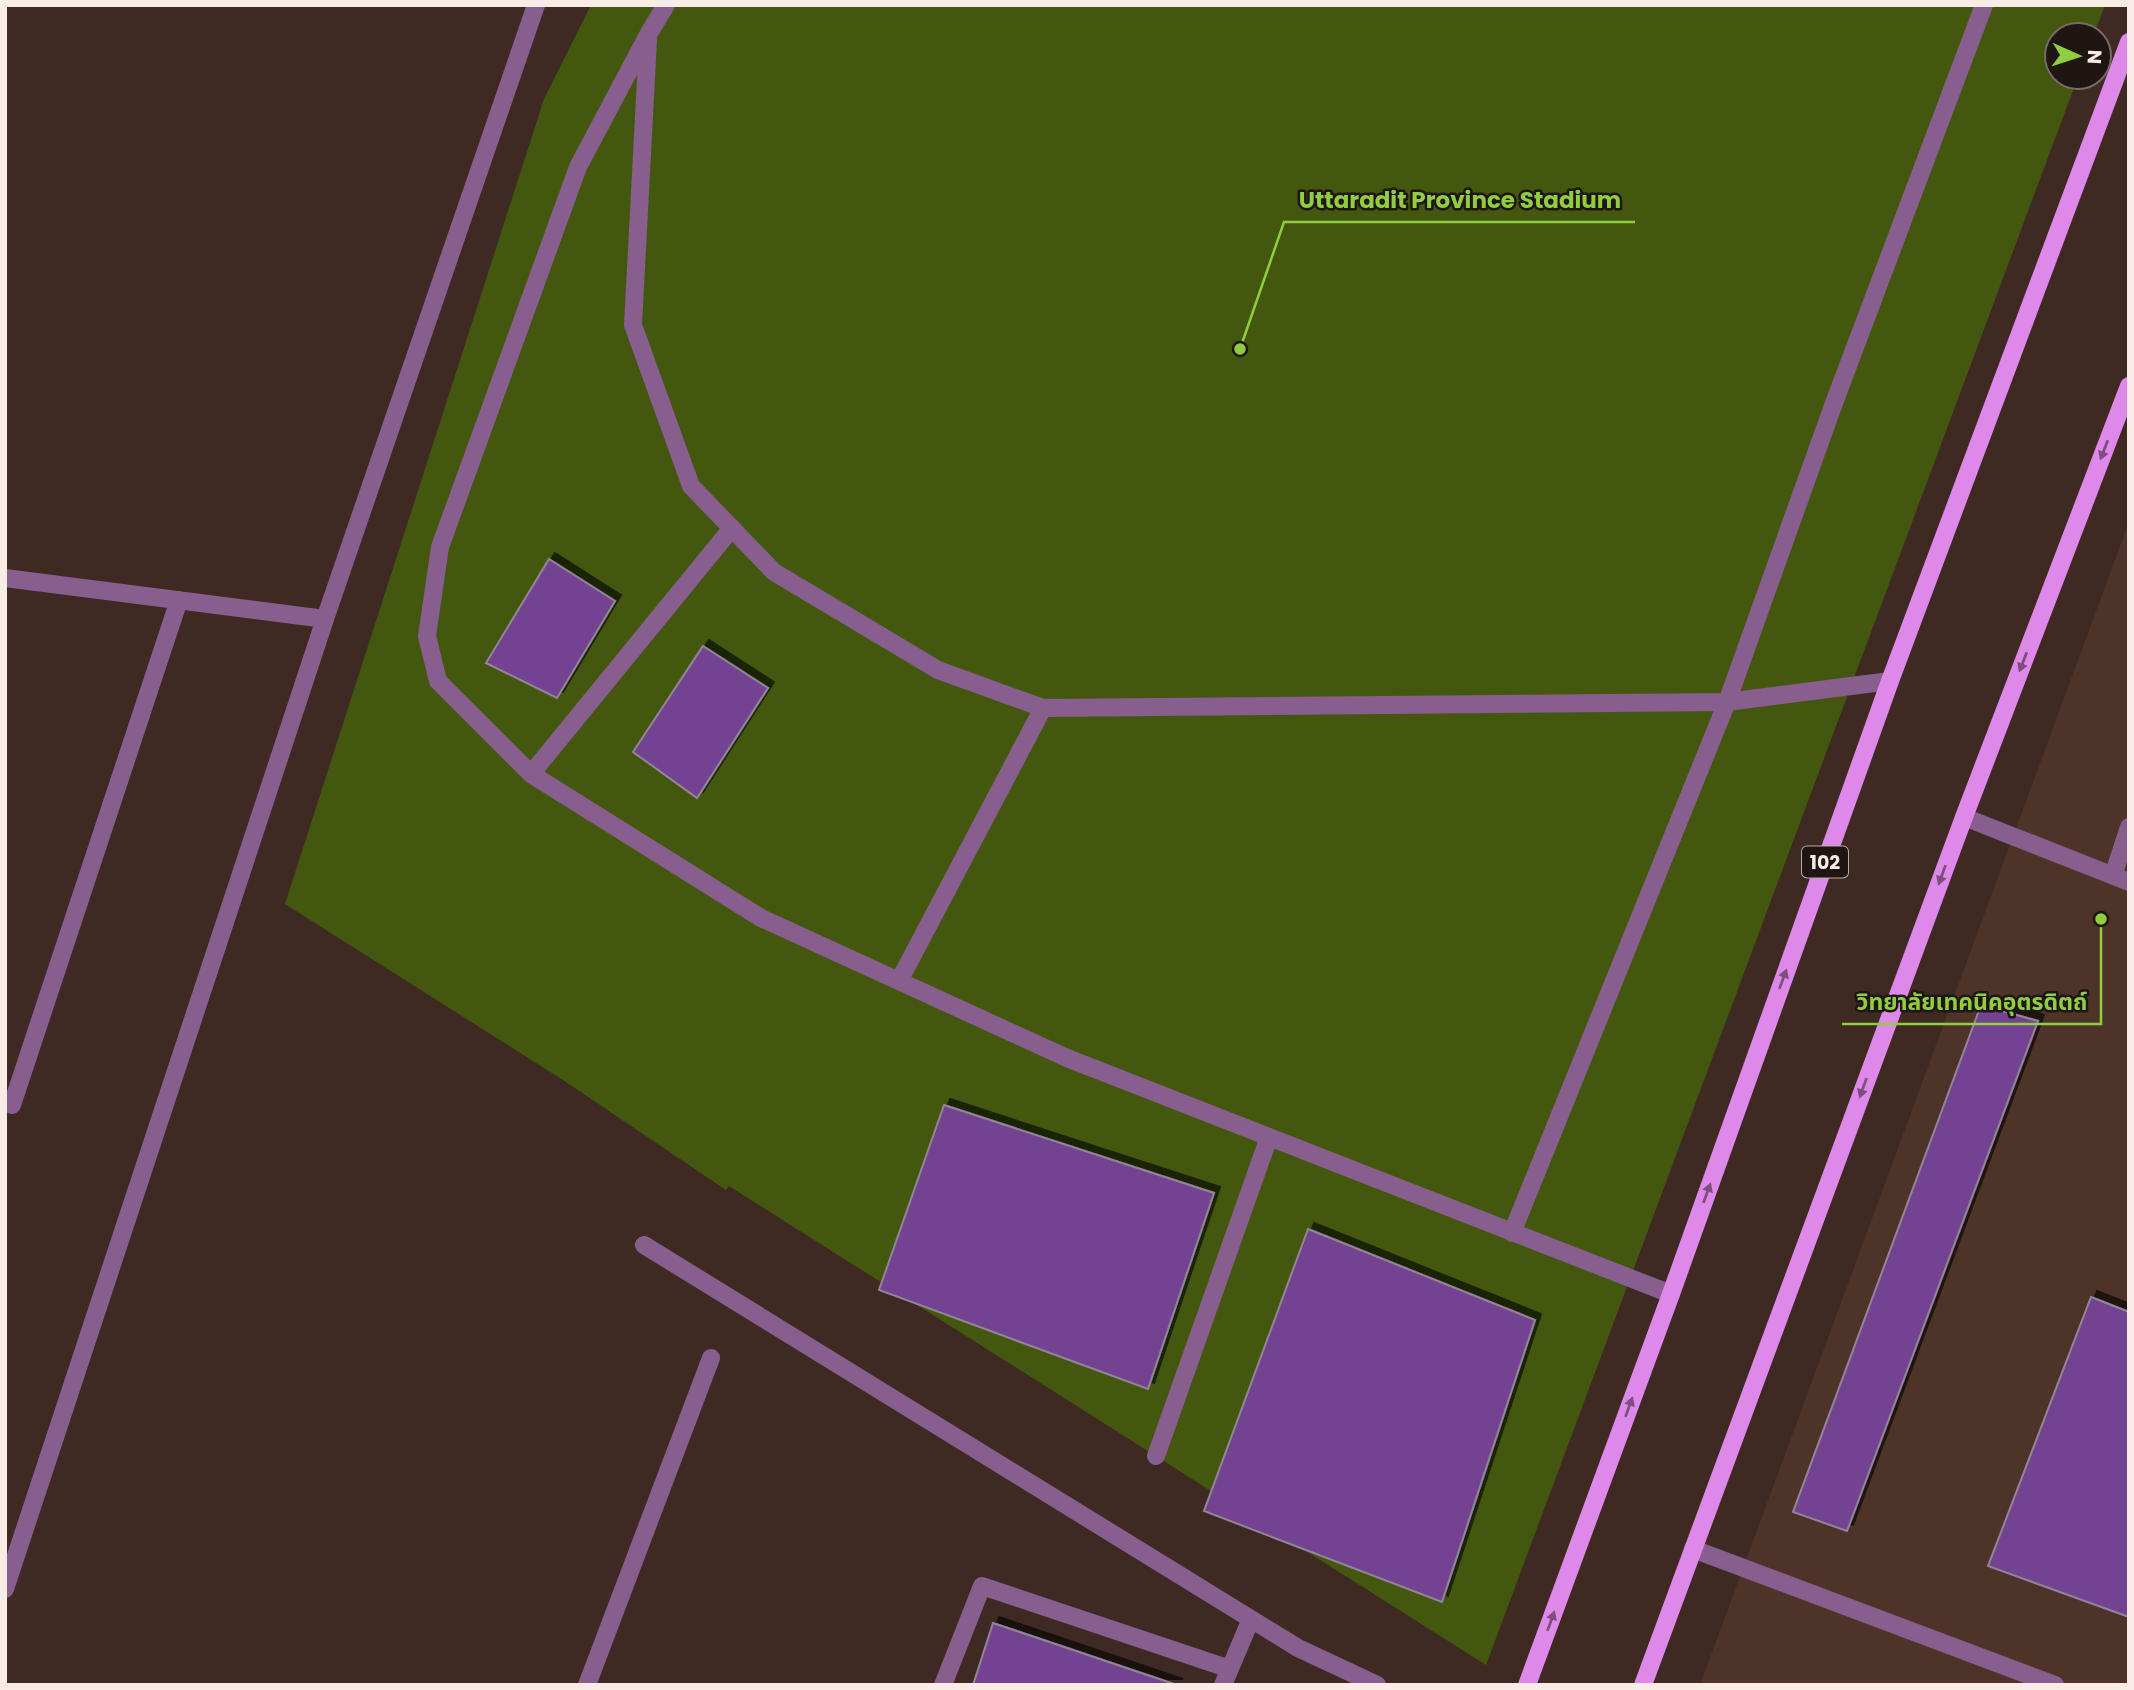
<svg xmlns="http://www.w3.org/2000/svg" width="2134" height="1690" viewBox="0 0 2134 1690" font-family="Poppins,'Noto Sans Thai',sans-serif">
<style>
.built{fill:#4e3329}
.green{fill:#44570f}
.building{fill:#734390;stroke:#91859a;stroke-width:2;filter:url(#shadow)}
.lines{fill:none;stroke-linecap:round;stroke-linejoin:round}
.lane{stroke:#875e8d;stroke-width:18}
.street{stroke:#875e8d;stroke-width:18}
.primary{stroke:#de89e9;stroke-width:18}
.oneway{fill:#7e4f7e}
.labels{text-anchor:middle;stroke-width:5;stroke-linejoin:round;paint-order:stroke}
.shield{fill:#1f1512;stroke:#b8aba6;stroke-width:2}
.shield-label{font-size:19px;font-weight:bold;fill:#f9ebe6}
.leader{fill:none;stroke:#90cd40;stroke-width:2.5}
.callout-dot{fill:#90cd40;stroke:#1f1512;stroke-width:2.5}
.callout-label{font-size:23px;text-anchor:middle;font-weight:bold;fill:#90cd40;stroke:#1f1512;stroke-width:5;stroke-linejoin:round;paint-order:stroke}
</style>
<defs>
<filter id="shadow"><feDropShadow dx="6" dy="-6" stdDeviation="0" flood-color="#0009"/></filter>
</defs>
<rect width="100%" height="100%" fill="#3f2a23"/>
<path class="built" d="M2129,522V1685H1700Z"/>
<path class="green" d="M591,5H2105L2094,35H2057V77H2078L1486,1665L729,1186L726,1190L563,1080L285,904L544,99Z"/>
<path class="building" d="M549,559L615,601L557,698L486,663Z
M703,646L768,688L697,798L633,752Z
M1981,1005L2038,1021L1847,1531L1793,1512Z
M944,1105L1214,1193L1148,1389L879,1290Z
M1308,1229L1535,1320L1442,1602L1204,1511Z
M2091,1297L2129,1312V1617L1988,1566Z
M993,1623L1177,1685H973Z"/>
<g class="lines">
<path class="lane" d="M666,5L649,33L578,167L440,547L427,636L438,681L531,774L761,918L1067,1058L1671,1294
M648,40L633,325L691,486L774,572L938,670L1043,708L1727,702L1890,681
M531,774L732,528
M1964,817L2129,882
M2113,876L2129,827
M899,981L1043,708
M1512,1233L1727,702L1834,403L1984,5
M644,1245L1298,1648L1377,1685
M1156,1456L1269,1137
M1693,1549L2055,1685
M587,1685L711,1358
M943,1685L982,1586L1230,1669
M1223,1685L1251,1619"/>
<path class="street" d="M5,578L325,619
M12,1105L179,600
M5,1589L325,619L536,5"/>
<path class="primary" d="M1527,1685L1671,1294L1890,681L2129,42
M1643,1685L1964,817L2129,386"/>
</g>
<defs><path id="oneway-solid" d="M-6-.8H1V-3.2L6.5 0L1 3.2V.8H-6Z" transform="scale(1.75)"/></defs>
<g class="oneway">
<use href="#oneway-solid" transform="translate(2104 450) rotate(111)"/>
<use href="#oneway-solid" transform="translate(2023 662) rotate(111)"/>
<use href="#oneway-solid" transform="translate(1942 875) rotate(110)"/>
<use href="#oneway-solid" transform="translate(1783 979) rotate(-70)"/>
<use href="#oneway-solid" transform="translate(1863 1088) rotate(110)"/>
<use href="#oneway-solid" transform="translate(1707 1193) rotate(-70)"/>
<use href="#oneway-solid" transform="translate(1629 1407) rotate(-70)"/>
<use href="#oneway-solid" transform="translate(1551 1621) rotate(-70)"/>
</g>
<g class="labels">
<rect class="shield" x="1802" y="846.5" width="46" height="31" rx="5"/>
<g class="shield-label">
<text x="1825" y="869">102</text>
</g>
</g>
<path class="leader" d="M1240 349L1284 222H1635M2101 919L2101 1024H1842"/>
<g class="callout-dot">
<circle cx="1240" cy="349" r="7"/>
<circle cx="2101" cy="919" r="7"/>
</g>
<g class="callout-label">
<text x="1460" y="208">Uttaradit Province Stadium</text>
<text x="1972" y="1010">วิทยาลัยเทคนิคอุตรดิตถ์</text>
</g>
<rect width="2134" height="1690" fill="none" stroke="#f9ebe6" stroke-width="14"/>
<g transform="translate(2078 56) rotate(93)"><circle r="33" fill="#1f1512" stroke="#766b67" stroke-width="2"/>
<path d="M0-5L12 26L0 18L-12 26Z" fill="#90cd40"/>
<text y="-10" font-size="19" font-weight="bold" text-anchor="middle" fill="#f9ebe6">N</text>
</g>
</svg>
